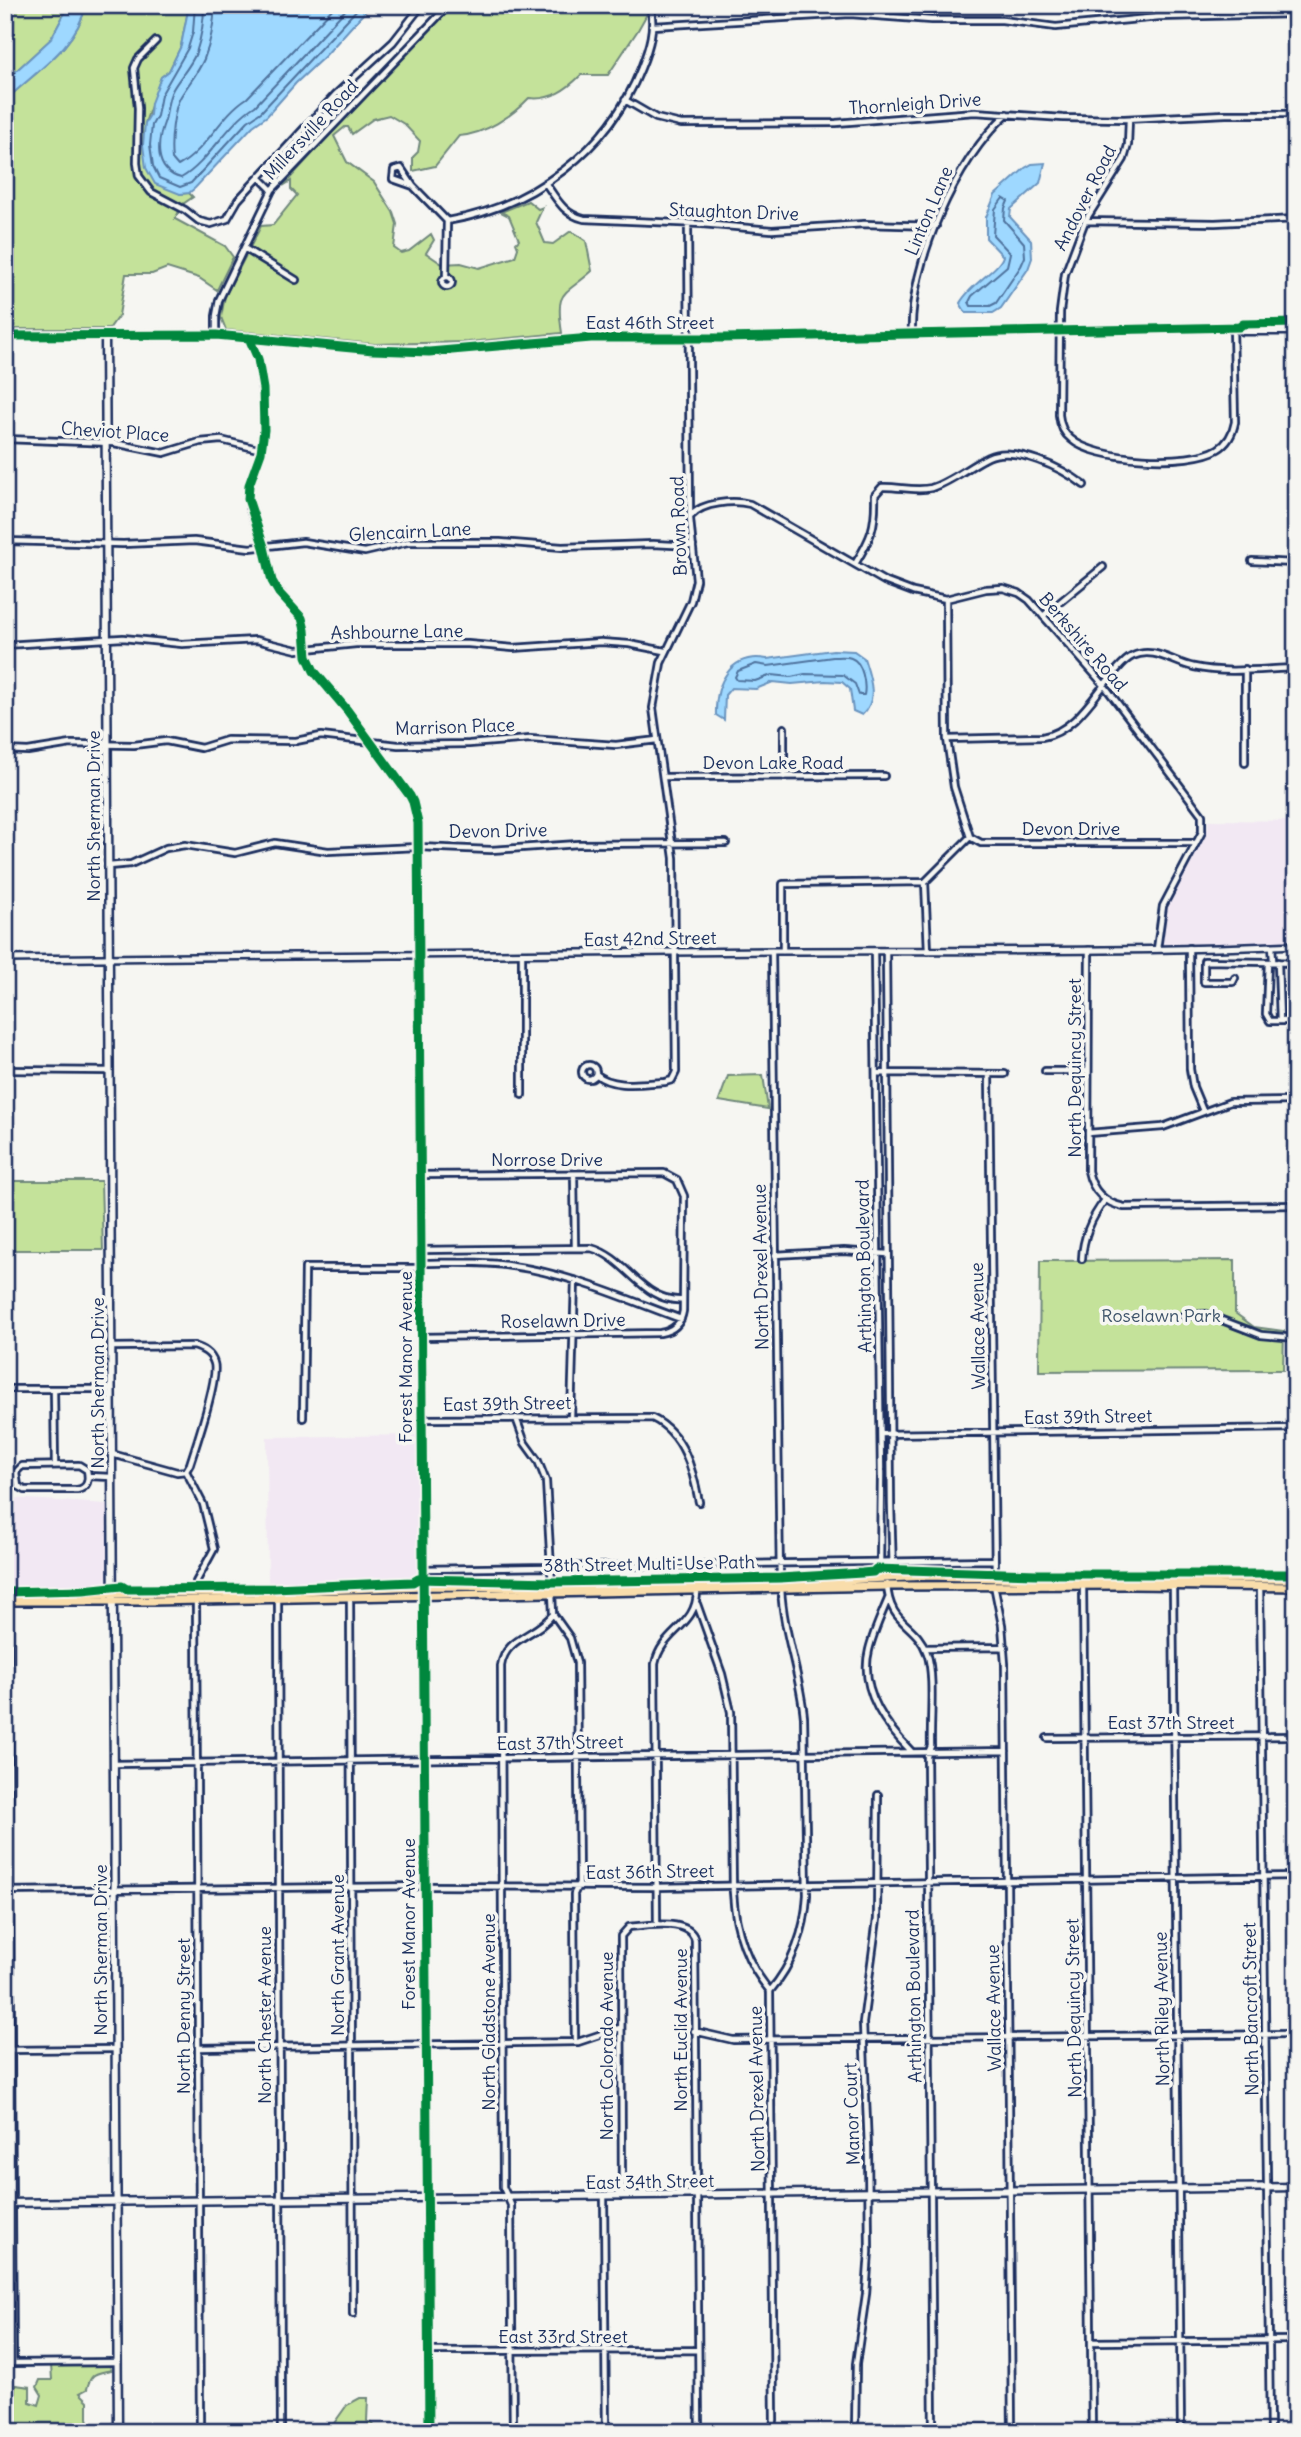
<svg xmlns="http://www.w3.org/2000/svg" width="1301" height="2437" viewBox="0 0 1301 2437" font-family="Delius,sans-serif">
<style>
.built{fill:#f2e8f3}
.green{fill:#c4e29a;stroke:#70887c;stroke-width:2}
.water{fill:#9ed8ff;stroke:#6a94bf;stroke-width:2}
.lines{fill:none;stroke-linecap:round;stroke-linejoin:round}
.shore{stroke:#4f739e;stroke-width:2}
.minor-casing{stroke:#1b2f5e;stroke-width:10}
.tertiary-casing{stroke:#1b2f5e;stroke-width:10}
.secondary-casing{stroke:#1b2f5e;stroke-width:11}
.primary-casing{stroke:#1b2f5e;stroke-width:12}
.minor{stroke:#f6f6f2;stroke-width:4.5}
.tertiary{stroke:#f6f6f2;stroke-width:5}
.secondary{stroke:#f6f6f2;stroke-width:6}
.primary{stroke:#f9ddab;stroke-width:7}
.cycleway-casing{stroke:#f6f6f2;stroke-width:13}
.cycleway{stroke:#00873e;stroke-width:9}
.labels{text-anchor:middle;stroke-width:7;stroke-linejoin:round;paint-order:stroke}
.street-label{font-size:18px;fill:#1b2f5e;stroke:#f6f6f2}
.park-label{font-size:18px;fill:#3d536a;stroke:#f6f6f2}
</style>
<rect width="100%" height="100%" fill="#f6f6f2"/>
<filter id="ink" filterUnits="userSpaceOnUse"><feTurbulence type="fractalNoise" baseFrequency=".0143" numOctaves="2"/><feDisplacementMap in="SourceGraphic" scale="14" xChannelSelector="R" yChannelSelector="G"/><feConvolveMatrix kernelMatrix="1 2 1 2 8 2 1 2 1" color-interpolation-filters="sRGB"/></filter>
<g filter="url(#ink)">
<path class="built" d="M1208,820L1296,821V941L1162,946L1165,909L1208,828Z
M419,1435L420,1585L418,1587L268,1588L267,1437Z
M5,1480H11L12,1498L107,1504L108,1585L102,1588L5,1590Z"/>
<path class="green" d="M5,5H69L51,39L5,81Z
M86,5H189L181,46L169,71L161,77L145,123L180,194L189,193L193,197L183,204L175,219L225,246L233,257L217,290L199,278L167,268L152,274H126L119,315L109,329H5V101C34,72 76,49 86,5Z
M454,5H652L638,30L608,75H581C567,89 551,101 529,98C511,117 485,134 459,136L435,166L413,171V157L418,152L420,141L404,124L389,115L373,119L352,134L348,127H345L334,136L347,162L374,182L393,212L397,224L394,248L401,253L409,251L431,234L434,240L426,253L442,264L461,263L479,268L515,257L518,248L516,243L519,240L509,216L501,212L528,201L538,209L543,207L536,222L545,243L553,244L571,231L586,241L592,271C563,297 555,289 562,333L468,342L375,344L226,330L221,317L225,296L261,226L273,225L297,195L291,189V181L283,186L352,110Z
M763,1075L768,1109L719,1101L728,1076Z
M5,1181H101L103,1250H5Z
M1235,1260V1313L1254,1327L1284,1331L1283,1370L1039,1371L1040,1261Z
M103,2364L110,2366L111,2370C96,2374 91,2372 87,2389L80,2393L88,2401V2418L90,2425L103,2429V2432H5V2399H14L15,2385L30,2387V2402L39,2405L42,2395L37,2387L40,2380H52L51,2365Z
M360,2398H368L367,2421L375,2426L421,2428V2432H314V2426H332L347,2405Z"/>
<path class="water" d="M69,5H86C76,49 34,72 5,101V81L51,39Z
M189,5H371L325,56L296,83L267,116L253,126L195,188L189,193L180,194L155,184L146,168L143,145L145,123L150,115L151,103L161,77L169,71L181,46Z
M1045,163L1040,183L1011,209L1010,217L1031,240L1032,258L1028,269L1001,308L993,313H966L960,303C971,283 999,270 1003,256L986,238V217L995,195L1025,168L1032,164Z
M833,650L854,651L864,658C870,677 879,700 862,715L853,711L850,689L842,682L825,681L792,684L773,682L756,689L731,688L725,695L724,720L716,715C715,684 730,652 767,659Z"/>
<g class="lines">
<path class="shore" d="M195,5L193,32L188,48L161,95L157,116L152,125L150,145L153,166L159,178L180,187L191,183L248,121L261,112L361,5
M204,5C204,21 201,38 196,53C190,67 180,77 173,89C167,99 168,109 165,120C157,141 153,171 181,178C208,163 227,123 255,106L350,5
M215,5C214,23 211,42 204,59C198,73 189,83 181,96C173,109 170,143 172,159L178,166C206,151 220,115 247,98L336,5
M1003,198L1008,201L1005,208L1004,220L1024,243L1025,257L1021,266L996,303L990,306H971L969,302L972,296L1007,266L1010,253L993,235L995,209Z
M833,657C838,657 846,656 851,658C863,662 866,685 864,695H859L855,684L843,675L805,674L791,677L772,675L755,681L737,680L735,677L738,671L756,664L768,666Z"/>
<g class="minor-casing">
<path id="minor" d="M847,5L850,14
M653,26L850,14L931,20H1002L1056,27L1159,17L1296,14
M156,41L138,59L134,68L138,108L137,163L139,176L151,192L185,210L199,221L211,224L227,219L238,200L335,95L393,42L422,5
M625,100L656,118L681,124L836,123L975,112L1063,118L1124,119L1226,114H1296
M1129,119L1128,145L1124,159L1085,221L1065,274L1060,312L1059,415C1060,425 1063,433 1071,439C1095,461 1190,466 1218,449C1228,443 1233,433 1235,422L1233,327
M401,168L413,186L393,179L394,170Z
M259,177L272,190
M546,184C557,200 564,214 584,219L702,224L772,230L864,224L936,226
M413,186L447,221
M447,221C532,207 609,150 641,68C649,48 656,27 650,5
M1085,221L1215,223L1296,219
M244,248L296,280
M442 282a5 5 0 1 1 10 0a5 5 0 1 1-10 0Z
M446,277L447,221
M912,334C909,266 956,159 1007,114
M216,335V316L219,300L272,190L449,5
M249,338L258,362L264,404L263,444L249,485V507L264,547L274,585L302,618L305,630L307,656L314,671L347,710L413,802L418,823L419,955
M5,439L114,443L164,453L200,442L221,440L262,450
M691,516C702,502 734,500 750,504L884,581L913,592L946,599L986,589L1003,588L1019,593L1029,600L1104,685L1202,815V832L1163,906L1157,949
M5,541L123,544L194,541L250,548L303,542L365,552L408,542H500L562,547L653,544L693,546
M1252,561L1296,563
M855,564C871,538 876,527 875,495L882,487C898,486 915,492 931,488C951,482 969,466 988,457C1015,445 1062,468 1084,485
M946,599L947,739L954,787L970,837
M1043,616L1103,567
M5,645L123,638L182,644L256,640L297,650L356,644H468L513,648L601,642L629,644L665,651
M1245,669V763
M784,728V777
M947,739L1042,737C1074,732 1093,697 1113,674C1119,668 1124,660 1133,656C1154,646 1173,663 1194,667C1226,674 1263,669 1296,668
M5,750L28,751L71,744L134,745L166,741L201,748L227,740L296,741L321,736L398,745L469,744L530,739L616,745L657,740
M663,777L884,776
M970,837L981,843H1196
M109,866L131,864L166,848L185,845L235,853L275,843L328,851L418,847L491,850L578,844L726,843
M925,882L928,951
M925,882L970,837
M1272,946L1273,960
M1189,948L1190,1069L1193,1087L1203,1111
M1089,950L1088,1171C1092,1190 1104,1203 1124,1207L1296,1205
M772,951L780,1582
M783,951V884L925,882
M874,951L881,1475L880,1565L881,1573L885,1576
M886,951L891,1505L893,1573L887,1577
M522,954V1095
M1278,962L1280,1021
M1296,963L1268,962L1266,1014L1270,1021H1296
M1235,978L1233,982H1204V961L1268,962
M582 1072a7 7 0 1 1 14 0a7 7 0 1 1-14 0Z
M5,1070L109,1071
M1045,1071H1088
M877,1073L1005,1074
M596,1074C612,1089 645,1083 665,1082L672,1080L676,1072L674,858L653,708L661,663L691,601L696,580L690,519L688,223
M989,1074L995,1577
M1088,1133L1163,1127L1230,1102L1296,1101
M574,1174L575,1247
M420,1175L664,1173L677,1180L684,1196L683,1311C681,1324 673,1331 660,1333L421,1337
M421,1250L591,1248C628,1258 642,1303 683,1300
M775,1255L844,1251L888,1254
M1082,1259C1083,1236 1091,1218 1105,1200
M421,1263C451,1263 482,1261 512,1266C571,1274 626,1299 681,1319
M1182,1316L1206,1314L1261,1335L1296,1338
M112,1347L194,1346C203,1349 211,1353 214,1363C219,1378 196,1445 190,1464L186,1471
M5,1389H112
M54,1389L55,1465
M571,1417L575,1280
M303,1418L305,1268H421
M516,1418L525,1443L538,1461L546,1481L552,1586
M422,1419L652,1418C684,1433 693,1470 699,1502
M881,1434L1296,1428
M112,1454L177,1472L186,1471
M186,1471L203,1504L214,1549L196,1582V1593
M5,1473L16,1472L22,1466L79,1465L87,1470C89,1480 88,1488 77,1490H25L18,1486L16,1472
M88,1476L112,1477
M422,1569L994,1560
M887,1584C889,1626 916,1622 927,1653C935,1674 930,1722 931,1746L927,1756L933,2429
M994,1585L1002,1625L1005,1664L1012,2432
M1083,1586L1092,2432
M1173,1586L1181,2432
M1260,1586L1270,2432
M552,1593L553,1614L570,1638L577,1663L579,1883L574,1894L575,2042
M278,1598L281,2432
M350,1598L353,2314
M888,1599C881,1616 873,1633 869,1650C859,1689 885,1725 911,1751
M196,1600L200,2432
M8,1601L13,2363L118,2362
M697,1604L722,1674L731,1712L733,1892C735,1929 746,1963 770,1991
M925,1648L1005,1647
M1047,1738L1296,1736
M114,1764L1006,1751
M5,1891L425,1886L657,1887L1296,1876
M657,1924L655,1664C662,1630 697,1627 697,1591
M694,2031L733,2040L1296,2034
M198,2048L578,2042L620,2028
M5,2050L115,2049
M622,2196L621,1936L629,1927C647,1925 690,1918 695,1940L699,2432
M604,2197L606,2432
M1091,2342L1296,2340
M428,2351L698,2350
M513,2432L511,2205L503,2187L501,1666C505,1637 537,1636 553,1614
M772,2432L774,2420L770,1991C793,1964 805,1931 807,1895L804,1717C800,1673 783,1632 781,1588
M772,2432L1012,2428
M855,2432L856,2364L866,2294L869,2252L868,2148L863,2023L877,1919L878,1795"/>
</g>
<g class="tertiary-casing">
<path id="tertiary" d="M419,956L429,2432
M5,959C260,958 515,953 771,951C946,950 1121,953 1296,945"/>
</g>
<g class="secondary-casing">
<path id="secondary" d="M1239,327L1243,331H1296
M105,335L118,2432
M5,336L216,335L373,350L429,352L591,338H723L1239,327L1243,324L1296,323
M5,2203L1296,2187"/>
</g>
<g class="primary-casing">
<path id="primary" d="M5,1595L274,1592L423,1586L552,1587L780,1583L929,1576L1036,1579H1296
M5,1601H152L887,1586L1130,1585L1296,1587"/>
</g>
<use href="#minor" class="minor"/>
<use href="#tertiary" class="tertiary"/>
<use href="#secondary" class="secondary"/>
<use href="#primary" class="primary"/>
<g class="cycleway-casing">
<path id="cycleway" d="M5,336L216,335L373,350L429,352L591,338H723L1239,327L1243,324L1296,323
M249,338L258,359L263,389L264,430L261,452L249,485L248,499L264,547L272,581L279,593L302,618L305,630L307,656L314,671L347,710L410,796L413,802L418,823L429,2432
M5,1592L83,1590L122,1586L127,1589H135L274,1588L413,1582L418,1579L552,1582L780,1578L862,1573L873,1572L876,1569L1036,1574H1296"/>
</g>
<use href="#cycleway" class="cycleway"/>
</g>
</g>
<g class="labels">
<g class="street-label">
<text transform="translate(915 104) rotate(-4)" y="6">Thornleigh Drive</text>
<text transform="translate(311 130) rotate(-47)" y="6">Millersville Road</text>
<text transform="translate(1085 198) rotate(-63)" y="6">Andover Road</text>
<text transform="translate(929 211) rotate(-67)" y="6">Linton Lane</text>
<text transform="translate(734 212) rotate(2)" y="6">Staughton Drive</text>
<text x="650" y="329">East 46th Street</text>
<text transform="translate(115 432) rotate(4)" y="6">Cheviot Place</text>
<text transform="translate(679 526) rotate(-92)" y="6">Brown Road</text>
<text transform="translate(410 532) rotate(-3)" y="6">Glencairn Lane</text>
<text transform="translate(397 632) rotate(-1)" y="6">Ashbourne Lane</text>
<text transform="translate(1083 642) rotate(49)" y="6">Berkshire Road</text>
<text transform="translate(455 727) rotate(-2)" y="6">Marrison Place</text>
<text x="773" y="769">Devon Lake Road</text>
<text transform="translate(94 816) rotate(-90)" y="6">North Sherman Drive</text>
<text x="1071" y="835">Devon Drive</text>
<text transform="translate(498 831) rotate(-1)" y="6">Devon Drive</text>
<text transform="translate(650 939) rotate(-1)" y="6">East 42nd Street</text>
<text transform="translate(1075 1068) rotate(-90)" y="6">North Dequincy Street</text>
<text x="547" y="1166">Norrose Drive</text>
<text transform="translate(864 1266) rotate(-91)" y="6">Arthington Boulevard</text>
<text transform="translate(761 1267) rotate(-91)" y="6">North Drexel Avenue</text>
<text transform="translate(563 1321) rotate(-1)" y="6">Roselawn Drive</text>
<text transform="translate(978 1326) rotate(-91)" y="6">Wallace Avenue</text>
<text transform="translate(406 1357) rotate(-90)" y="6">Forest Manor Avenue</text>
<text transform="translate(98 1383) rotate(-90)" y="6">North Sherman Drive</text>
<text transform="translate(507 1404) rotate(-1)" y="6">East 39th Street</text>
<text transform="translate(1088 1417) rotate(-1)" y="6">East 39th Street</text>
<text transform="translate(649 1564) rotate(-1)" y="6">38th Street Multi-Use Path</text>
<text x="1171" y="1729">East 37th Street</text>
<text transform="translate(560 1743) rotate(-1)" y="6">East 37th Street</text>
<text transform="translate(650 1872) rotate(-1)" y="6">East 36th Street</text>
<text transform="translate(409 1924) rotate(-90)" y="6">Forest Manor Avenue</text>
<text transform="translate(101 1950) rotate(-90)" y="6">North Sherman Drive</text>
<text transform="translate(338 1955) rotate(-90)" y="6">North Grant Avenue</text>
<text transform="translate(914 1996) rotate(-91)" y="6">Arthington Boulevard</text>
<text transform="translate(994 2008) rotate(-91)" y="6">Wallace Avenue</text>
<text transform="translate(1074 2008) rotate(-91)" y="6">North Dequincy Street</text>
<text transform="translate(1162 2009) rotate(-91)" y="6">North Riley Avenue</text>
<text transform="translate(1251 2009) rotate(-91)" y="6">North Bancroft Street</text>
<text transform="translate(489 2012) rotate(-90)" y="6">North Gladstone Avenue</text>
<text transform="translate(265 2015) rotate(-90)" y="6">North Chester Avenue</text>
<text transform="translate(184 2016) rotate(-90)" y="6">North Denny Street</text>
<text transform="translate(681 2030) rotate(-90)" y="6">North Euclid Avenue</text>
<text transform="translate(607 2046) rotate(-90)" y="6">North Colorado Avenue</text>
<text transform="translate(757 2089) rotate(-91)" y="6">North Drexel Avenue</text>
<text transform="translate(852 2114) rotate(-92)" y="6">Manor Court</text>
<text transform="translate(650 2182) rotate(-1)" y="6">East 34th Street</text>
<text x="563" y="2343">East 33rd Street</text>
</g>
<g class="park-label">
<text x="1161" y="1322">Roselawn Park</text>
</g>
</g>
<rect width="1301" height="2437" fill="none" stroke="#f6f6f2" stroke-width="28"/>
<rect x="14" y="14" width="1273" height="2409" fill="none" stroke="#1b2f5e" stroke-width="2.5" filter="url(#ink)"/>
</svg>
